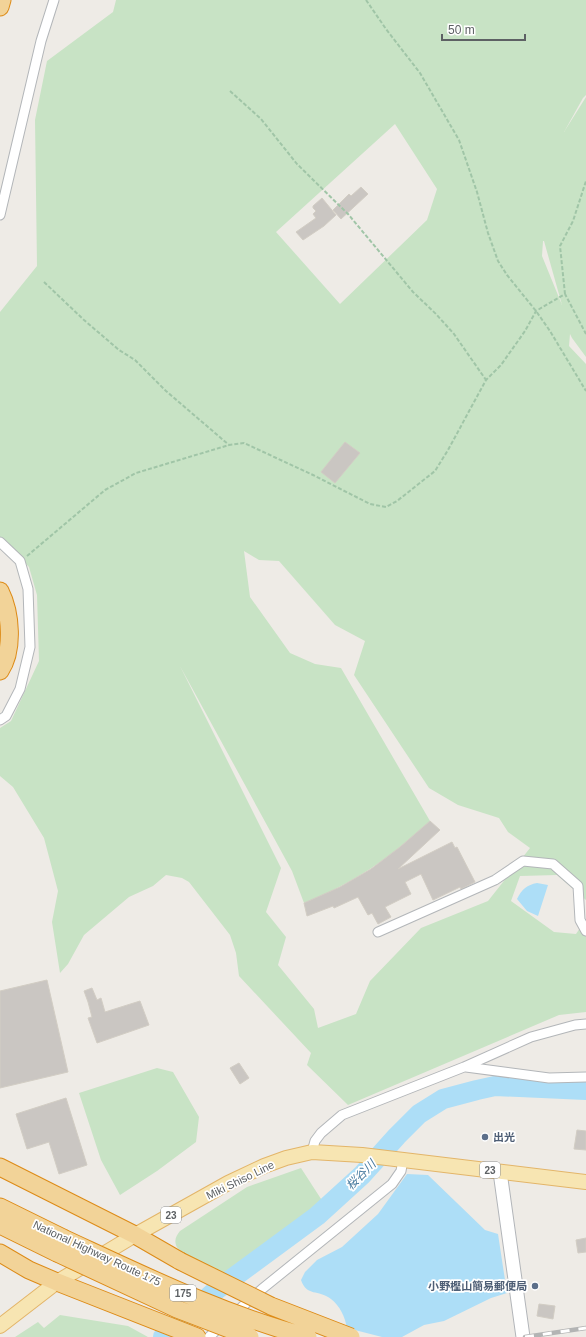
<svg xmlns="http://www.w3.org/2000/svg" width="586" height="1337" viewBox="0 0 586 1337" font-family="Helvetica,'Noto Sans JP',sans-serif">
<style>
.green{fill:#c8e3c5;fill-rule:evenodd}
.water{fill:#addef7}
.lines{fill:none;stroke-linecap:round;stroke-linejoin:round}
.river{stroke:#addef7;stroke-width:20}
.building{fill:#cac6c2;stroke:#d2cdc4}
.street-casing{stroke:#b3b6b9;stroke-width:11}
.secondary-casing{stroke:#b2b5b9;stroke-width:15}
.primary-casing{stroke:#e3b569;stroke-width:16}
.highway-casing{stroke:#dd8b17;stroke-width:19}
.path{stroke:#a0c5a7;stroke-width:2;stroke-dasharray:4 2;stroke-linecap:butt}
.street{stroke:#fff;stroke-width:9}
.secondary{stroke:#fff;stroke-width:13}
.primary{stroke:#f7e5b2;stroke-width:14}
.highway{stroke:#f2d398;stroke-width:17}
.rail-casing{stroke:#b3b4b4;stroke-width:4.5}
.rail{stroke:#fff;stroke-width:3;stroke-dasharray:9;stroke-linecap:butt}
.highway-bridge-casing{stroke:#dd8b17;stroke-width:19;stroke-linecap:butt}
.highway-bridge{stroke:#f2d398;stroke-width:17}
.service-dot{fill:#5c6f8a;stroke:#fff;stroke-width:1.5}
.labels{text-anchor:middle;stroke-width:3.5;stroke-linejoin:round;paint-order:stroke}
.shield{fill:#fff;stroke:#8e9092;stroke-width:1}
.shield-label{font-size:10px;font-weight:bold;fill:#5d6164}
.service-label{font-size:11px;font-weight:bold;fill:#4e5e75;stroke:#fff;text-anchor:start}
.street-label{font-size:11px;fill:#5d6164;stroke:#fff}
.water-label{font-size:12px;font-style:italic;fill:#487b9f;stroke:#fff}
</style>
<rect width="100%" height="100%" fill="#eeebe6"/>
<path class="green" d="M116,0H586V95L583,98L564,132L586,97V357L572,338L570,334L569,346L586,364V900L557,875L520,876L511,901L554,932L576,934L586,919V1012L559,1015L348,1105L307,1065L311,1053L239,976L236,953L230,935L189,882L182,878L166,875L153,886L129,897L84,935L68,964L60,973L52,922L58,891L44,838L13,787L0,776V728L11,721L39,661L37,595L29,567L0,537V312L37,266L35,120L47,61L113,12ZM395,124L437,189L427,220L340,304L276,232ZM543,241H544L562,305L542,256ZM244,551L259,560L279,561L335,625L365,641L354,675L429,788L458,805L499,818L508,832L530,848L488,901L421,928L370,981L356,1014L318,1028L314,1009L278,965L286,937L266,912L281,868L180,666L292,871L304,903C354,883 390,858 430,821L341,668L315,664L290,653L250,597Z
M157,1068L173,1072L199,1117L196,1142L157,1171L120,1195L101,1160L79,1093Z
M301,1168L323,1202L285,1235L225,1276C215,1270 178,1254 176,1245C174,1239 177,1235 180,1231L247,1187Z
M60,1315L128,1326L148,1337H15L38,1322L44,1328Z"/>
<path class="water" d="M537,883L548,885L538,916L527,911L517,899C522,889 527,885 537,883Z
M407,1174L428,1175L485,1230L498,1234L507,1293L491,1298L444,1321L424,1325L402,1337H382L347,1328C345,1317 340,1306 331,1299C318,1289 307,1297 301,1280L305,1272L317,1260L342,1247L378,1214Z"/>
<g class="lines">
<path class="river" d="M163,1337L215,1291L317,1216L362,1175L397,1136L419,1114L443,1099L477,1090L495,1086L586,1090"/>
</g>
<path class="building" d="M361,187L368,194L341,219L333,210L349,194L351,196Z
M322,198L336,215L324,226L303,240L296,232L316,218L313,214L316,211L313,208V206Z
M345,442L360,453L335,483L321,472Z
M430,821L440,830L398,869L452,842L455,848L457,847L475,882L461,889L460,887L433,900L421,874L405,882L411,894L385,907L391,917L378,924L372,913L368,915L358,897L334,908L333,906L307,916L304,903L340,887L371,869L400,847Z
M47,980L68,1072L0,1088V991Z
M92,988L97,1000L101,998L105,1012L140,1001L149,1025L97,1043L88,1018L92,1017L88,1002L84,991Z
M239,1063L249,1078L240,1084L230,1068Z
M66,1098L87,1165L59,1174L49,1142L27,1149L16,1114Z
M577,1130L586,1131V1150L574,1149Z
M586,1238V1252L578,1253L576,1240Z
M539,1304L555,1306L553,1319L537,1316Z"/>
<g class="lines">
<g class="street-casing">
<path id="street" d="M0,215L41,41L54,0
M0,542L20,561L28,589L30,647L20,689L6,716L0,720
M378,932L495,880L523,861L553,864L578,886L580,920L586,931
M466,1067L549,1078L586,1077
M312,1152L315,1141L321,1133L342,1115L464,1067L531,1037L575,1025L586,1024
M234,1314L262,1289L392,1184L401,1171L403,1160
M209,1337L223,1324"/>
</g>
<g class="secondary-casing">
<path id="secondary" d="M500,1172L523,1337"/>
</g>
<g class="primary-casing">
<path id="primary" d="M0,1326L57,1282L135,1235L228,1183L264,1166L286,1158L312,1152L362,1155L586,1182"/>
</g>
<g class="highway-casing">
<path id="highway" d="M0,7L2,0
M0,591C11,613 14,650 0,671
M0,1167L135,1235L180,1261
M0,1207L63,1238
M0,1225L57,1253
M0,1253L29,1270L57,1282L197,1337"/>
</g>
<path class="path" d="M366,0L386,29L420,73L459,140L477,192L488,233L498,261L507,275L536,311L550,331L586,391
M230,91L261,119L297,164L348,214L413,292L436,314L454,334L486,380
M44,282L84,320L119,350L135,360L166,391L229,445
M565,294L560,246L573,221L586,181
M27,556L105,490L136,473L229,445L244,443L313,475L370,504L386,507L397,501L435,471L448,450L486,380L501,365L525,331L536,311L565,294L586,334"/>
<use href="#street" class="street"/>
<use href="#secondary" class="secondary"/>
<use href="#primary" class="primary"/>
<use href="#highway" class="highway"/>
<g class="rail-casing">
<path id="rail" d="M525,1337L586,1328"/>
</g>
<use href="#rail" class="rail"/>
<g class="highway-bridge-casing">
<path id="highway-bridge" d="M63,1238C143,1275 222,1314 308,1337
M57,1253L177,1309L250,1337
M180,1261L271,1306L351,1337"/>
</g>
<use href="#highway-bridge" class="highway-bridge"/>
</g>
<g class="service-dot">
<circle cx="485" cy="1137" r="4"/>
<circle cx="535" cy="1286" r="4"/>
</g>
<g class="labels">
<g class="shield">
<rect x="480" y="1162" width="20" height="16" rx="3"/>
<rect x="161" y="1207" width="20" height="16" rx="3"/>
<rect x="170" y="1285" width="26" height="16" rx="3"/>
</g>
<g class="shield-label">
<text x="490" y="1174">23</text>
<text x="171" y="1219">23</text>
<text x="183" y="1297">175</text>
</g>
<g class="service-label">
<text x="493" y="1141">出光</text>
<text x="527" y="1290" text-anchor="end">小野樫山簡易郵便局</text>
</g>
<g class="street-label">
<text transform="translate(240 1180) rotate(-26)" y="4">Miki Shiso Line</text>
<text transform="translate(97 1253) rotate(25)" y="4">National Highway Route 175</text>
</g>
<g class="water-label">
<text transform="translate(361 1175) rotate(-45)" y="4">桜谷川</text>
</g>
</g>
<path d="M442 34v6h83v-6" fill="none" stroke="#5d6164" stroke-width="2"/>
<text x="448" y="34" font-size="12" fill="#5d6164" stroke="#ffffff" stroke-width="3" paint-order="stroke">50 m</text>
</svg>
